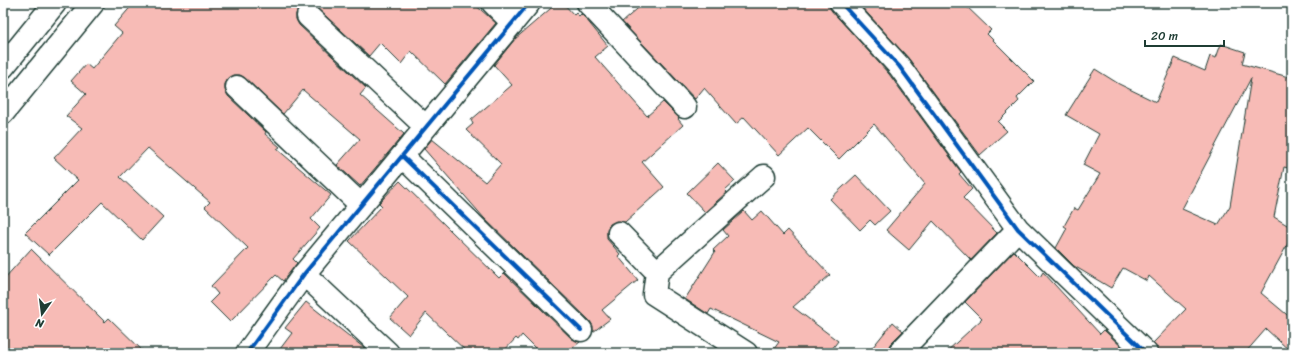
<svg xmlns="http://www.w3.org/2000/svg" width="1295" height="356" viewBox="0 0 1295 356" font-family="Sriracha,sans-serif">
<style>
.building{fill:#f7bbb6;stroke:#1f3d34;fill-rule:evenodd}
.lines{fill:none;stroke-linecap:round;stroke-linejoin:round}
.minor-casing{stroke:#1f3d34;stroke-width:25}
.minor{stroke:#fff;stroke-width:22}
.cycleway-casing{stroke:#fff;stroke-width:6}
.cycleway{stroke:#0057b8;stroke-width:4}
</style>
<rect width="100%" height="100%" fill="#fff"/>
<filter id="ink" filterUnits="userSpaceOnUse"><feTurbulence type="fractalNoise" baseFrequency=".025" numOctaves="2"/><feDisplacementMap in="SourceGraphic" scale="8" xChannelSelector="R" yChannelSelector="G"/><feConvolveMatrix kernelMatrix="1 2 1 2 8 2 1 2 1" color-interpolation-filters="sRGB"/></filter>
<g filter="url(#ink)">
<path class="building" d="M134,3H473L496,23L445,84L411,51L401,64L380,43L369,56L316,7L310,4H305L299,8L296,14V19L299,25L366,88L360,95L404,134L360,186L337,165L360,139L303,90L283,114L245,78L240,75H234L228,79L225,84V90L228,96L266,132L265,134L280,147L277,149L331,195L311,219L320,228L293,259L297,263L283,281L276,275L230,322L210,302L218,294L211,286L248,248L205,207L210,202L148,148L120,177L163,217L142,240L102,202L49,255L25,233L78,180L54,158L82,128L66,116L86,94L71,81L86,64L92,69L122,33L114,26Z
M557,3H563L574,15L576,13L579,16L581,14L586,19L608,46L595,57L647,116L663,102L679,118L678,119L683,125L642,162L664,187L625,222L616,221L610,224L607,229V239L620,254L618,256L638,280L602,310L610,319L593,332V326L590,321L484,218L424,149L432,139L485,182L501,164L466,130L473,124L471,120L512,85L494,65L515,39Z
M644,3H829L832,11L889,74L961,172L959,174L972,189L963,198L997,233L971,260L933,221L909,250L886,230L925,184L874,124L839,159L808,128L779,155L744,117L736,124L704,88L695,99L622,22Z
M858,3H963L991,30L987,34L1034,81L1017,98L1019,101L998,122L1007,131L980,155L909,59Z
M1221,44L1245,52L1242,64L1292,78V169L1284,167L1274,217L1292,228V236L1261,293L1292,319V353L1266,329L1245,353H1158L1153,343L1186,309L1149,276L1147,281L1123,268L1111,288L1074,266L1056,248L1067,228L1064,226L1074,208L1078,210L1100,174L1083,165L1099,134L1066,115L1095,69L1119,84L1156,102L1175,58L1205,71L1210,56L1216,58ZM1251,78L1230,206L1218,225L1182,209Z
M718,163L735,181L725,190L727,192L705,212L687,193Z
M856,175L890,211L875,225L870,220L860,230L830,199Z
M400,181L499,278L504,273L572,339L580,342L566,353H540L522,335L518,340L516,338L502,353H468L426,313L409,335L390,318L408,297L349,241L382,206L379,203Z
M744,211L752,220L762,211L783,235L788,230L830,275L793,307L838,341L829,353H771L779,342L711,309L708,314L685,299L715,252L713,250L728,236L723,230Z
M31,249L105,322L109,318L145,353H3V280Z
M1014,251L1040,277L1043,272L1100,334L1104,330L1128,353H945L982,319L965,302Z
M306,302L368,351L370,353H277L292,333L285,328Z
M893,322L903,331L890,344L887,353H868Z"/>
<g class="lines">
<g class="minor-casing">
<path id="minor" d="M493,3L513,23
M588,3L685,107
M841,3L899,66L1018,229L1146,353
M308,16L426,127
M3,67L55,3
M237,87L361,205
M3,113L93,3
M402,156L581,330
M619,233L657,272L764,176
M657,272L654,294L746,353
M304,274L388,353
M247,353L304,274L529,3
M899,353L1018,229"/>
</g>
<use href="#minor" class="minor"/>
<g class="cycleway-casing">
<path id="cycleway" d="M841,3L899,66L1018,229L1146,353
M402,156L581,330
M247,353L304,274L529,3"/>
</g>
<use href="#cycleway" class="cycleway"/>
</g>
</g>
<rect width="1295" height="356" fill="none" stroke="#fff" stroke-width="16"/>
<rect x="8" y="8" width="1279" height="340" fill="none" stroke="#1f3d34" stroke-width="1.5" filter="url(#ink)"/>
<g transform="translate(42 314) rotate(194)" stroke="#ffffff" stroke-width="3" paint-order="stroke">
<path d="M0-3L7 15L0 10L-7 15Z" fill="#1f3d34"/>
<text y="-6" font-size="11" font-weight="bold" text-anchor="middle" fill="#1f3d34">N</text>
</g>
<path d="M1145 40v6h79v-6" fill="none" stroke="#1f3d34" stroke-width="2"/>
<text x="1151" y="40" font-size="12" fill="#1f3d34" stroke="#ffffff" stroke-width="3" paint-order="stroke">20 m</text>
</svg>
